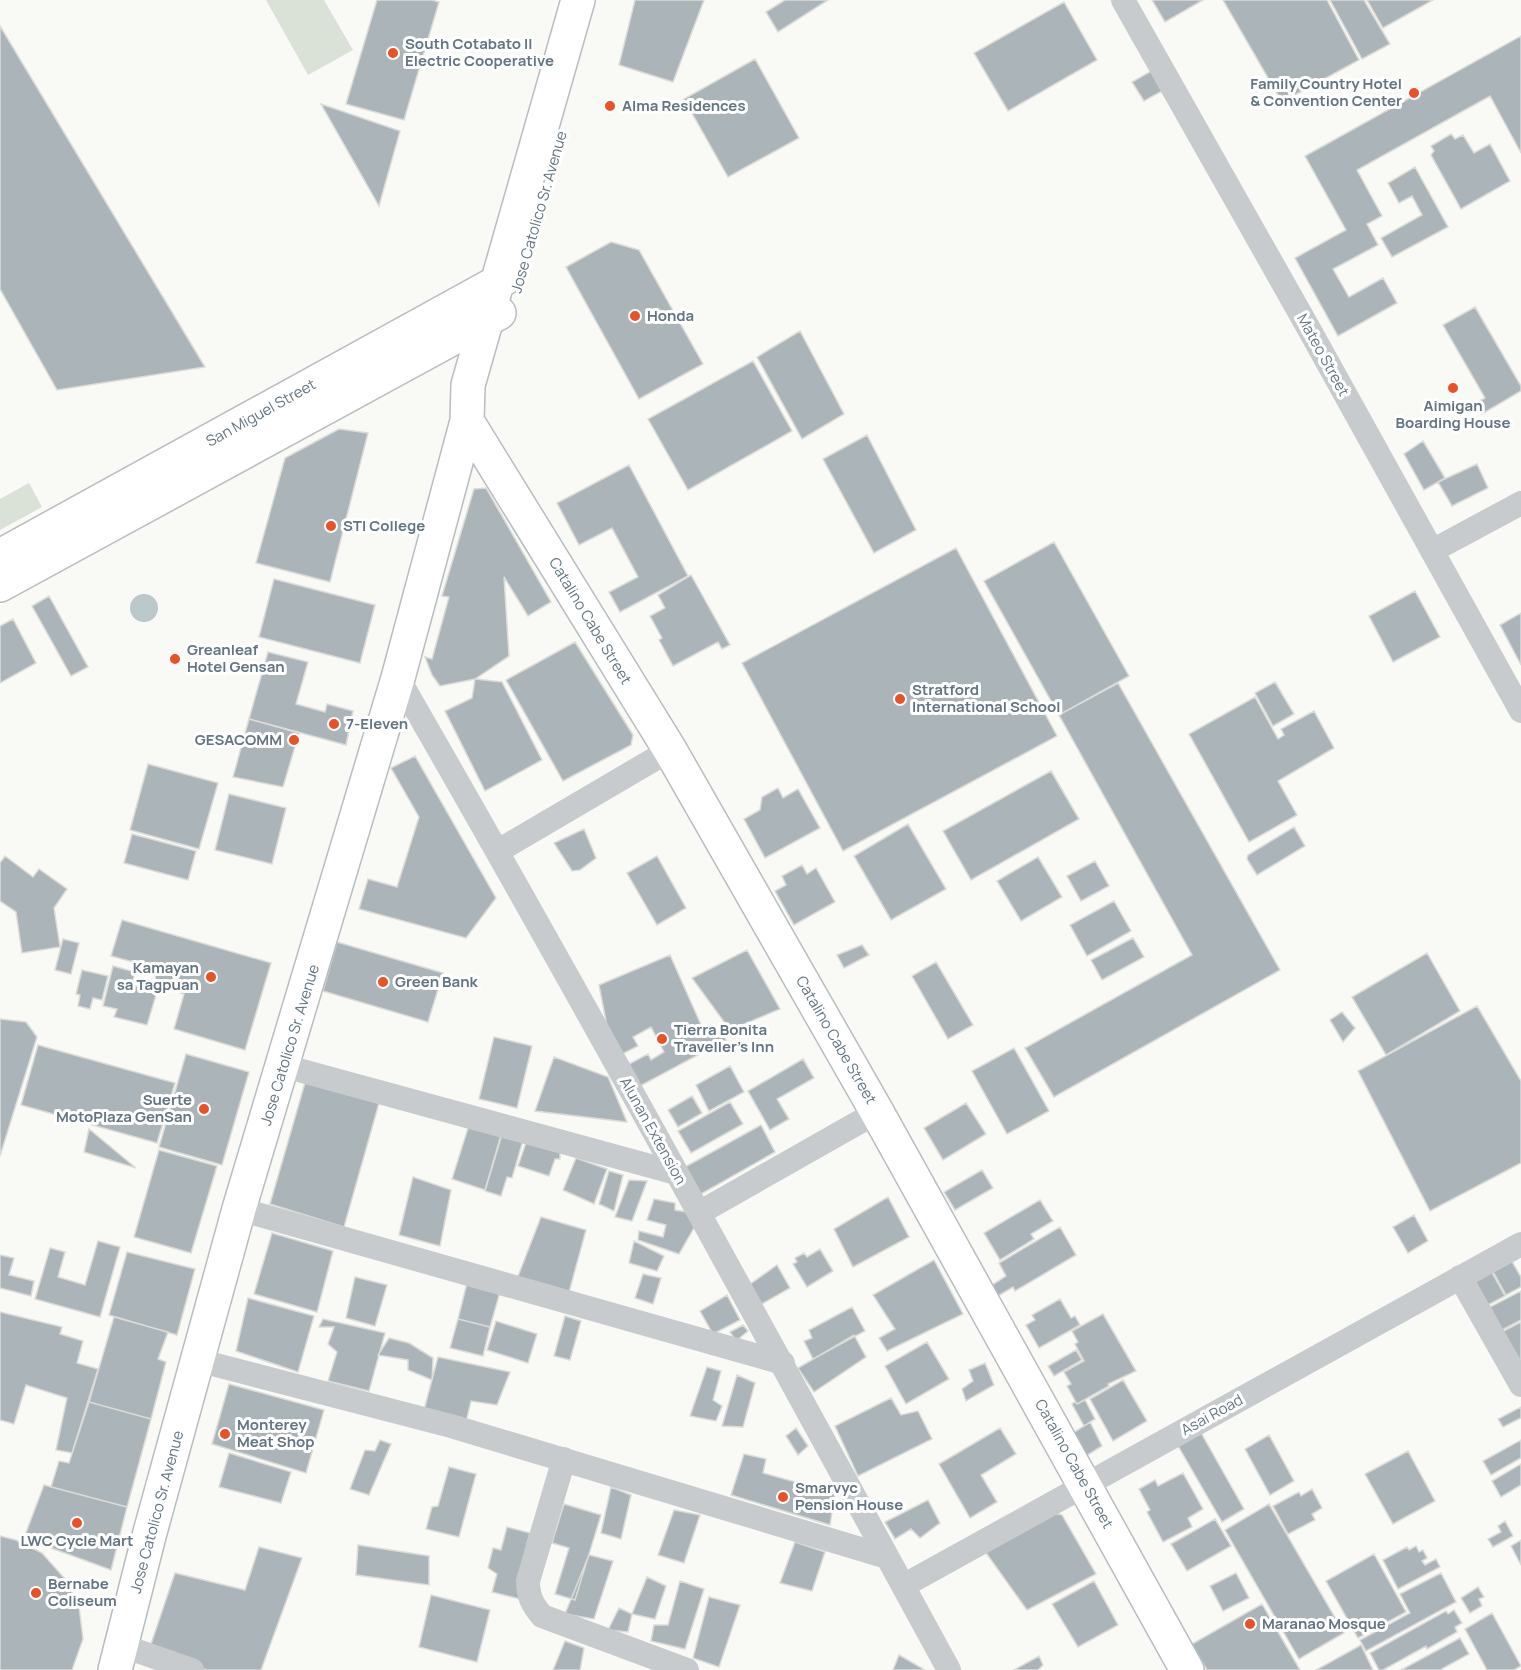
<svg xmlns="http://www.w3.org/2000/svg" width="1521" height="1670" viewBox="0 0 1521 1670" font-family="Manrope,sans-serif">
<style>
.green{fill:#dae1d7}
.water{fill:#bcc9cc}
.building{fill:#abb4b9;stroke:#dbdbd8;stroke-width:1.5}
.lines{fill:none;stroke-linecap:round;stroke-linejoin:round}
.secondary-casing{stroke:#b7bdc1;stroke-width:36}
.street{stroke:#c7cbce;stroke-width:24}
.secondary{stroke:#fff;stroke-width:33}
.poi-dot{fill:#ea5125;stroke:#fff;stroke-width:2}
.labels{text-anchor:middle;stroke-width:6;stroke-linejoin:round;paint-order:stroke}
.poi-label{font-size:15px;font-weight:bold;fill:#637582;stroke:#fff;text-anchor:start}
.street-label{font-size:15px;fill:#637582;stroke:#fff}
</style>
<rect width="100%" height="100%" fill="#f9f9f6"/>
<path class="green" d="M266,0H324L353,50L308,75Z
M29,483L42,507L0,530V499Z"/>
<path class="water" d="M130 608a14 14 0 1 1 28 0a14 14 0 1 1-28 0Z"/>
<path class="building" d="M377,0H432L439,2L404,120L346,104Z
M635,0H704L673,82L619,65Z
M785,0H828L778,32L766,12Z
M1152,0H1203L1165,22Z
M1223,0H1327L1359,60L1282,102Z
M1330,0H1364L1390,44L1362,59Z
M1367,0H1433L1383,28Z
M1064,2L1097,60L1008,111L974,53Z
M0,26L205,367L57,390L0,289Z
M1521,36V153L1490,96L1357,170L1382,216L1367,224L1378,245L1333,269L1349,297L1383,278L1397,303L1338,336L1295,258L1346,230L1305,156Z
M755,59L799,138L728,177L684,99Z
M1153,70L1164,90L1144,101L1132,82Z
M321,104L400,131L379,206Z
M1451,134L1455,139L1463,135L1474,153L1490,144L1510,181L1461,209L1431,155L1434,151L1431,146Z
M1415,167L1448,227L1392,257L1381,238L1422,215L1412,196L1399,203L1388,183Z
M611,242L639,250L703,364L639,399L566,267Z
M1475,307L1521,386V391L1482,414L1476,403L1485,398L1443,325Z
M800,331L844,414L802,439L757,357Z
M753,361L792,431L688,490L648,419Z
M339,429L368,433L330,582L256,563L285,458Z
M867,435L916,530L874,553L823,459Z
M1423,441L1445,478L1424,490L1404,454Z
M1477,464L1488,488L1452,506L1438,482Z
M629,465L688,576L620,612L609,592L638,577L612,528L579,545L557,503Z
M486,488L551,602L528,616L504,577L509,656L475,679L440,686L432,675L425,657L432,659L449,597L442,596L474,489Z
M1054,542L1129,676L1059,715L984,581Z
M956,548L1057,736L843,851L742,663Z
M691,575L730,645L722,649L718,642L673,666L659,640L662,638L650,616L665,608L658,595Z
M274,579L375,605L360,663L259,637Z
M1415,591L1440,637L1393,662L1369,616Z
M49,596L88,667L71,676L32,606Z
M1521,613V665L1500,625Z
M13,619L36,663L0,683V626Z
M575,642L633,735L631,745L563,781L506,680Z
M268,652L308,662L296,704L325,712L327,704L353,711L346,745L249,719Z
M475,679L502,682L542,760L485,791L445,711L472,698Z
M1275,682L1294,714L1273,726L1255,693Z
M1118,683L1280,970L1054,1097L1025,1048L1192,955L1059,715Z
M1255,697L1278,739L1284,735L1281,729L1314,711L1334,748L1278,781L1297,815L1249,842L1189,734Z
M249,719L299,733L283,787L233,777Z
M415,756L496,898L466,938L359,909L368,879L397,887L419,817L391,768Z
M148,764L218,783L199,849L130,830Z
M1051,771L1079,819L971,880L943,831Z
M778,788L783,798L798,789L820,828L765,858L744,819L760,810L762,797Z
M229,794L286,808L272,864L215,850Z
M908,824L946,889L891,920L854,856Z
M1294,827L1305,846L1257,875L1247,859L1248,855Z
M584,829L596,858L580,870L572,871L554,843Z
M132,834L196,851L188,880L124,863Z
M5,856L33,877L39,869L67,889L54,908L60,947L22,953L16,912L0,901V863Z
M657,856L686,908L657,925L627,873Z
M1038,857L1062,897L1021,921L997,881Z
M1095,861L1109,886L1081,901L1067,876Z
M802,865L807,874L816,868L835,902L794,925L775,891L786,885L782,876Z
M1114,901L1131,931L1087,956L1070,925Z
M122,920L271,963L245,1050L174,1029L184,994L156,986L155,968L111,956Z
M1133,938L1144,957L1102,980L1091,960Z
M63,939L79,943L71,974L55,970Z
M337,942L443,973L428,1022L323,991Z
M862,945L869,955L844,968L837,955Z
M747,950L780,1009L730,1030L692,978Z
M1427,953L1460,1011L1386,1055L1352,997Z
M670,955L706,1036L720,1029L726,1040L640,1086L629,1064L648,1054L651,1060L664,1052L651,1027L633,1037L638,1046L622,1054L607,1026L599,985Z
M936,962L973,1025L948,1039L912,976Z
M113,966L135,972L132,985L157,992L147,1025L114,1017L117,1009L103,1006Z
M82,970L108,976L102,1000L93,998L90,1009L78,1006L80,995L76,994Z
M1477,1006L1521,1081V1163L1430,1211L1358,1071Z
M1342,1012L1355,1028L1343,1042L1330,1020Z
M0,1019L26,1022L37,1037L0,1156Z
M494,1037L532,1046L517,1108L479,1099Z
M38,1045L175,1083L157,1143L21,1105Z
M1014,1048L1049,1111L1007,1134L972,1071Z
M186,1054L249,1072L222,1165L159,1147Z
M554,1057L608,1077L627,1122L535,1111Z
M803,1059L814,1078L777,1099L789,1119L770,1130L748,1091Z
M730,1066L744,1092L709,1111L696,1085Z
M307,1076L381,1096L344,1227L270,1204Z
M692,1096L702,1113L678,1127L668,1110Z
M730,1102L743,1124L691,1153L678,1131Z
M966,1103L986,1134L943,1160L924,1128Z
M469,1125L501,1135L485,1190L452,1179Z
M761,1125L775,1152L701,1194L685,1167Z
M89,1129L136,1168L84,1152Z
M503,1131L524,1137L512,1178L507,1177L501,1196L485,1191Z
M528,1137L560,1146V1159H555L549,1176L518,1166Z
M159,1150L217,1166L191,1253L134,1237Z
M576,1158L607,1169L594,1204L563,1190Z
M982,1170L993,1188L955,1210L944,1192Z
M609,1171L623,1175L614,1211L599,1204Z
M413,1177L451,1190L440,1246L399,1235Z
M629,1180L647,1181L632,1221L615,1217Z
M888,1197L909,1237L853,1267L834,1229Z
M654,1199L675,1203V1210L687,1212L695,1226L679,1254L638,1240L639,1231L663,1237L666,1225L647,1220Z
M1040,1200L1053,1221L1031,1234L1034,1239L1000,1260L984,1233Z
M1414,1215L1428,1241L1408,1253L1393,1227Z
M541,1217L586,1230L568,1296L517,1279Z
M1060,1227L1076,1255L1015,1291L1013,1287L998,1296L992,1285L1006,1276L999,1263Z
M272,1233L333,1251L317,1312L254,1294Z
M98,1241L120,1247L100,1317L35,1299L50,1248L65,1252L58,1277L85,1285Z
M634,1241L664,1256L657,1271L629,1263Z
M820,1249L833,1271L807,1287L793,1264L797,1262L795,1258L804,1253L807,1257Z
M127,1252L195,1269L177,1335L109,1315Z
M0,1255L14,1258L9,1275L34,1281L31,1296L0,1288Z
M1510,1258L1521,1277V1287L1506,1295L1491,1268Z
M934,1260L963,1314L887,1351L879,1338L895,1329L873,1295Z
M777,1265L790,1288L760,1305L749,1285Z
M1491,1271L1505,1296L1488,1305L1474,1280Z
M643,1274L661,1278L653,1304L635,1298Z
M355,1277L387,1285L375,1326L346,1318Z
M467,1283L500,1292L490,1327L458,1319Z
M1521,1291V1320L1502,1330L1490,1307Z
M727,1295L740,1320L713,1334L700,1311Z
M248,1298L314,1316L298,1372L236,1351Z
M1060,1299L1071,1318L1075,1316L1080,1325L1039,1348L1026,1325L1035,1320L1032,1315Z
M852,1307L865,1331L813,1359L804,1341L812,1338L809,1330Z
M0,1312L62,1327L60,1334L83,1341L77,1363L98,1369L72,1453L56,1450L67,1398L26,1385L14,1424L0,1420Z
M1103,1314L1136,1371L1108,1384L1109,1386L1077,1404L1067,1386L1071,1384L1064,1372L1084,1361L1075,1344L1078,1342L1072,1331Z
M565,1316L581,1321L570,1360L554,1356Z
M114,1317L168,1332L158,1359L166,1362L151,1419L89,1402Z
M323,1319L385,1333L369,1391L328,1381L337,1352L328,1344L334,1327H319Z
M458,1319L490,1327L483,1356L450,1348Z
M496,1321L537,1334L528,1363L487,1350Z
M1521,1322V1361L1500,1333Z
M743,1325L748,1331L736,1341L730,1332Z
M854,1335L866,1357L814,1392L798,1368Z
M389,1338L409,1343L433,1358L432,1380L408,1370V1360L378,1355Z
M927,1342L949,1379L906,1404L885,1366Z
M1076,1350L1082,1360L1054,1376L1048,1366Z
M438,1357L510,1372L497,1405L471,1401L466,1422L424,1410Z
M985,1363L994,1385L966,1401L962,1389L973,1381L969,1370Z
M707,1367L721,1371L713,1400L722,1406L716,1421L690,1416Z
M737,1375L755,1383L743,1427L722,1426Z
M1123,1380L1147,1421L1113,1441L1090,1399Z
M229,1384L324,1410L306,1473L212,1444Z
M891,1398L901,1415L918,1411L932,1439L858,1476L835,1426Z
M1085,1400L1095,1419L1084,1426L1072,1404L1075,1402L1077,1404Z
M89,1402L151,1419L127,1507L51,1487L59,1461L69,1463Z
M1521,1407V1418L1503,1427L1498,1419Z
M1090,1422L1102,1446L1086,1456L1073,1433Z
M796,1428L808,1446L798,1455L786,1436Z
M1000,1428L1016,1454L981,1475L997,1502L970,1518L939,1464Z
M1200,1431L1244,1509L1222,1522L1177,1444Z
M1269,1435L1294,1481L1270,1495L1245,1449Z
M380,1440L391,1444L369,1495L350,1489L365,1450L375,1451Z
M1521,1440V1458L1491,1475L1483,1461Z
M1408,1451L1435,1501L1393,1524L1365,1474Z
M229,1453L291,1472L281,1503L219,1487Z
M744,1454L766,1459L763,1473L835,1493L830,1525L731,1495Z
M1521,1464V1485L1501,1497L1492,1481Z
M449,1467L476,1474L459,1537L426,1529L432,1507L438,1506Z
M1183,1473L1203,1509L1188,1518L1192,1527L1163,1542L1147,1512L1150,1510L1139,1489L1155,1480L1158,1486Z
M44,1485L127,1507L111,1570L24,1538Z
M611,1487L631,1495L621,1539L601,1533Z
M1312,1489L1322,1508L1312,1514L1315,1520L1288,1534L1273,1506L1299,1492L1301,1496Z
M928,1500L940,1523L920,1538L911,1529L895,1539L885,1522Z
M564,1504L601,1515L575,1600L555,1594L569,1548L552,1543Z
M1269,1504L1344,1633L1299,1659L1225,1530Z
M674,1510L700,1515L684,1563L658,1555Z
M1053,1513L1062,1515L1096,1574L1027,1610L984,1550Z
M1215,1519L1231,1546L1187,1571L1171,1544Z
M1505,1521L1513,1536L1493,1547L1488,1539L1501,1532L1498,1526Z
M507,1527L530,1533L519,1574L520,1599L492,1592L497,1574L488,1568L493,1548L501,1550Z
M0,1536L16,1540L42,1553L66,1580L79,1607L83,1639L72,1670H0Z
M1521,1540V1565L1511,1546Z
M795,1542L825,1552L812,1591L780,1583Z
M358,1545L429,1556V1585L356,1575Z
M1416,1546L1419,1552L1423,1550L1427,1558L1422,1561L1425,1565L1436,1559L1440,1567L1398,1589L1383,1560L1407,1547L1409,1550Z
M259,1547L302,1558L261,1670H207L149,1650L175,1573L245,1590Z
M1374,1554L1406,1612L1358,1638L1326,1581Z
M589,1555L613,1561L594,1619L565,1614Z
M1236,1573L1249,1598L1223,1611L1210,1586Z
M1441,1573L1456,1602L1366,1651L1360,1640L1410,1613L1400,1594Z
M647,1577L666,1586L655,1619L632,1614Z
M680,1581L704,1589L685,1649L651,1641L654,1625H668Z
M1094,1581L1118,1625L1078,1647L1052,1604Z
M1478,1587L1484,1597L1479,1599L1482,1606L1470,1613L1461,1598Z
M431,1595L490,1610L477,1662L419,1647Z
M709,1597L740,1605L719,1667L693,1658Z
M1262,1604L1300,1670H1207L1192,1644Z
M619,1608L632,1614L628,1632L608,1630Z
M1454,1610L1462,1623L1455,1627L1457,1632L1427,1649L1426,1646L1383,1670H1379L1370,1653L1446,1611L1448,1614Z
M1492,1613L1521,1666L1514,1670H1487L1465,1629Z
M1460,1638L1469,1654L1440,1670H1401Z
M565,1641L584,1648L580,1670H553Z
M1361,1645L1373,1670H1316Z
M899,1655L925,1670H893Z
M1039,1656L1043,1665L1038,1670H1014Z"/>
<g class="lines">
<g class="secondary-casing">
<path id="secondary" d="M467,421L670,750L877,1112L1187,1670
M0,556L507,277
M0,585L499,313
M115,1670L149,1536L239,1209L398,678L467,421L468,385L578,0"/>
</g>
<path class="street" d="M1123,0L1309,329L1521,711
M1432,551L1521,503
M398,678C587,1006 768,1338 949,1670
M498,851L670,750
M284,1066L676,1173
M239,1209L783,1363
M699,1213L877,1112
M1460,1277L1521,1385
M197,1360L451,1426L887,1557
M564,1459L528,1581C528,1596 532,1604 542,1616L687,1670
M903,1586L1521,1244
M123,1646L192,1670"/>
<use href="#secondary" class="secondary"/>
</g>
<g class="poi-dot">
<circle cx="393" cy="53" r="6"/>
<circle cx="1414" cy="93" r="6"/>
<circle cx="610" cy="106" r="6"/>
<circle cx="635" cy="316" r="6"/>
<circle cx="1453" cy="388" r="6"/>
<circle cx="331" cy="526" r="6"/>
<circle cx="175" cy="659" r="6"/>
<circle cx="900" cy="699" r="6"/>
<circle cx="334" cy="724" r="6"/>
<circle cx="294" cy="740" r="6"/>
<circle cx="211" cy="977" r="6"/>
<circle cx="383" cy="982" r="6"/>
<circle cx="662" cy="1039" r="6"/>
<circle cx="204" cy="1109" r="6"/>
<circle cx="225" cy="1434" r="6"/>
<circle cx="783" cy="1497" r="6"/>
<circle cx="77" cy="1523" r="6"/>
<circle cx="36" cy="1593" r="6"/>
<circle cx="1250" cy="1624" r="6"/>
</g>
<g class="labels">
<g class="poi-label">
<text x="405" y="49">South Cotabato II<tspan x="405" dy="17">Electric Cooperative</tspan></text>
<text x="1402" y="89" text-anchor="end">Family Country Hotel<tspan x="1402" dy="17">&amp; Convention Center</tspan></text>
<text x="622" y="111">Alma Residences</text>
<text x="647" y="321">Honda</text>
<text x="1453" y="411" text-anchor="middle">Aimigan<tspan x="1453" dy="17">Boarding House</tspan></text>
<text x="343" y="531">STI College</text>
<text x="187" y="655">Greanleaf<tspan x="187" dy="17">Hotel Gensan</tspan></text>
<text x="912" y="695">Stratford<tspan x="912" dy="17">International School</tspan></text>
<text x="346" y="729">7-Eleven</text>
<text x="282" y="745" text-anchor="end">GESACOMM</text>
<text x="199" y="973" text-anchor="end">Kamayan<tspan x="199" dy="17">sa Tagpuan</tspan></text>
<text x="395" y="987">Green Bank</text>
<text x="674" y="1035">Tierra Bonita<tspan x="674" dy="17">Traveller's Inn</tspan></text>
<text x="192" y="1105" text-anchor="end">Suerte<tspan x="192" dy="17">MotoPlaza GenSan</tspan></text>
<text x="237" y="1430">Monterey<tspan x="237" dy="17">Meat Shop</tspan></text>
<text x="795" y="1493">Smarvyc<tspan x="795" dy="17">Pension House</tspan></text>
<text x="77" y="1546" text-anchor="middle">LWC Cycle Mart</text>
<text x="48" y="1589">Bernabe<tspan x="48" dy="17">Coliseum</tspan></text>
<text x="1262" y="1629">Maranao Mosque</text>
</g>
<g class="street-label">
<text transform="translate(539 212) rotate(-74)" y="5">Jose Catolico Sr. Avenue</text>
<text transform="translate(1323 355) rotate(61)" y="5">Mateo Street</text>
<text transform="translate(261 413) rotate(-29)" y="5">San Miguel Street</text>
<text transform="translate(590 621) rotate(59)" y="5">Catalino Cabe Street</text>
<text transform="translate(836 1040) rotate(60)" y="5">Catalino Cabe Street</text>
<text transform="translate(290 1045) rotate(-73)" y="5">Jose Catolico Sr. Avenue</text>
<text transform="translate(653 1131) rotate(61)" y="5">Alunan Extension</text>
<text transform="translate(1212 1415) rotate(-29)" y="5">Asai Road</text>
<text transform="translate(1074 1464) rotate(61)" y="5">Catalino Cabe Street</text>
<text transform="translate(157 1512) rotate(-75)" y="5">Jose Catolico Sr. Avenue</text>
</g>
</g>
</svg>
